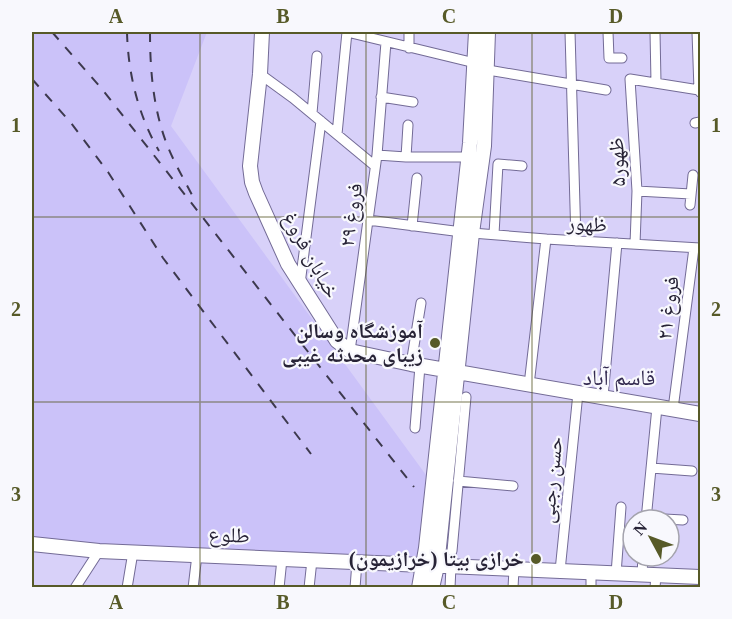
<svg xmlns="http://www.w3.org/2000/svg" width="732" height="619" viewBox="0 0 732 619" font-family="'Times New Roman','Noto Naskh Arabic',serif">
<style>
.built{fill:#cbc2f9}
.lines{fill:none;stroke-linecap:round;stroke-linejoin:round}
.street-casing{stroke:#736b96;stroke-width:11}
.secondary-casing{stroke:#736b96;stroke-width:16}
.street{stroke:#fff;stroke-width:9}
.secondary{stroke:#fff;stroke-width:14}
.rail{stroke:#3d394e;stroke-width:2;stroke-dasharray:10 10;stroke-linecap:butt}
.grid{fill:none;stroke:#575a28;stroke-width:1.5;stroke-opacity:0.55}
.poi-dot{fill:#575a28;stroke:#f8f8fd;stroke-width:2}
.labels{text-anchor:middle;stroke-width:4.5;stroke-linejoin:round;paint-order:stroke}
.street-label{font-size:21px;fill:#272336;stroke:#f8f8fd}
.poi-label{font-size:21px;font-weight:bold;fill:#272336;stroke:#f8f8fd;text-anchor:end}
.neighbourhood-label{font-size:22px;fill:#32294f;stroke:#f8f8fd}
.neatline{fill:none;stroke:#575a28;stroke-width:2}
.grid-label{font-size:20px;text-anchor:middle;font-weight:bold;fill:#575a28}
</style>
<rect width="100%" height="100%" fill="#d8d1f9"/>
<path class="built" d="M32,32H207L171,126L426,475L417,559L50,544L32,541Z"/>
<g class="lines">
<g class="street-casing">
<path id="street" d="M347,32L475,63
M409,32V48
M570,32L576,241
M608,32L609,58H622
M655,32L656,82
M697,32L699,90
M488,70L606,90
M260,74L293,98L375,166
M381,97L413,102
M312,113L317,56
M695,123L700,122
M337,134L347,32
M377,155L406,157H469
M406,157L408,125
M637,191L691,194
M690,205L693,175
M368,220L462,232
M412,226L417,178
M472,233L546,239L700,248
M494,234L498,164L522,166
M635,244L637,191L630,79L699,90L700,92
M300,284L321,121
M350,351L377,155L386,42
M411,364L421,303
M529,385L546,239
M603,397L617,243
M673,409L694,248
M415,428L420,366
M651,468L692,471
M458,481L513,486
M646,518L683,520
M646,520L657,407
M452,551L466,397
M560,571L578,393
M616,574L621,507
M642,575L643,556
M75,588L99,551
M127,588L133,552
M193,588L197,555
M279,588L282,559
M309,588L312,560
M355,588L357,562
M450,588L451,566
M513,588L514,569
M591,588V573
M655,588L656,575"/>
</g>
<g class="secondary-casing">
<path id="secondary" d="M262,32L260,74L250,166L252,182L256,193L288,264L337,341L350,351L411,364L700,414
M32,544L99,551L700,577
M419,588L426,548L470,143L476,32
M432,588L437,566L472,233L484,146L488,32"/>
</g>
<use href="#street" class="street"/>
<use href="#secondary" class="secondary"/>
<path class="rail" d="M52,32L102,89L414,487
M127,32C128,73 138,115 159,151
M150,32C150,69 153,107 166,142C173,161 184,179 193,197
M32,79L71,123L108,172L163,258L311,454"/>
</g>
<path class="grid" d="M200,32V588M366,32V588M532,32V588M32,217H700M32,402H700"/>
<g class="poi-dot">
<circle cx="435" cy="343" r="6"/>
<circle cx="536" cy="559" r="6"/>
</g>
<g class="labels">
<g class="street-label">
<text transform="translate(617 162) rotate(-93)" y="7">ظهور۵</text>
<text transform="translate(351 215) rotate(-82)" y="7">فروغ ۲۹</text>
<text transform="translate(587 224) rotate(3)" y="7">ظهور</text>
<text transform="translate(311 255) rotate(61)" y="7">خیابان فروغ</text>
<text transform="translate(668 308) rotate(-83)" y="7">فروغ ۲۱</text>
<text transform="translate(551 480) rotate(-84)" y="7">حسن رجبی</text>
<text transform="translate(229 535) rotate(3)" y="7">طلوع</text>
</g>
<g class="poi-label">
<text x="423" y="338">آموزشگاه وسالن<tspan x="423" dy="24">زیبای محدثه غیبی</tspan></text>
<text x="524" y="566">خرازی بیتا (خرازیمون)</text>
</g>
<g class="neighbourhood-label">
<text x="619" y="385">قاسم آباد</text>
</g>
</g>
<rect width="732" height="619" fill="none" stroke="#f8f8fd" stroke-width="66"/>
<g transform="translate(651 538) rotate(311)"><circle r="28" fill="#f8f8fd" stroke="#a4a3ad" stroke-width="1.5"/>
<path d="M0-4.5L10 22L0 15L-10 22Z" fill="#575a28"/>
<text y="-9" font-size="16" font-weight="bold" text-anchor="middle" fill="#272336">N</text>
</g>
<rect x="33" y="33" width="666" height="553" class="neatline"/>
<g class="grid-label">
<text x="116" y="23">A</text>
<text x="283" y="23">B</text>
<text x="449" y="23">C</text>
<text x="616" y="23">D</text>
<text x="16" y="132">1</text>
<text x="716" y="132">1</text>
<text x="16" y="316">2</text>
<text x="716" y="316">2</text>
<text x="16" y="501">3</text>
<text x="716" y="501">3</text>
<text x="116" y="609">A</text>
<text x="283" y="609">B</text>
<text x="449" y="609">C</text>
<text x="616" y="609">D</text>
</g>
</svg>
